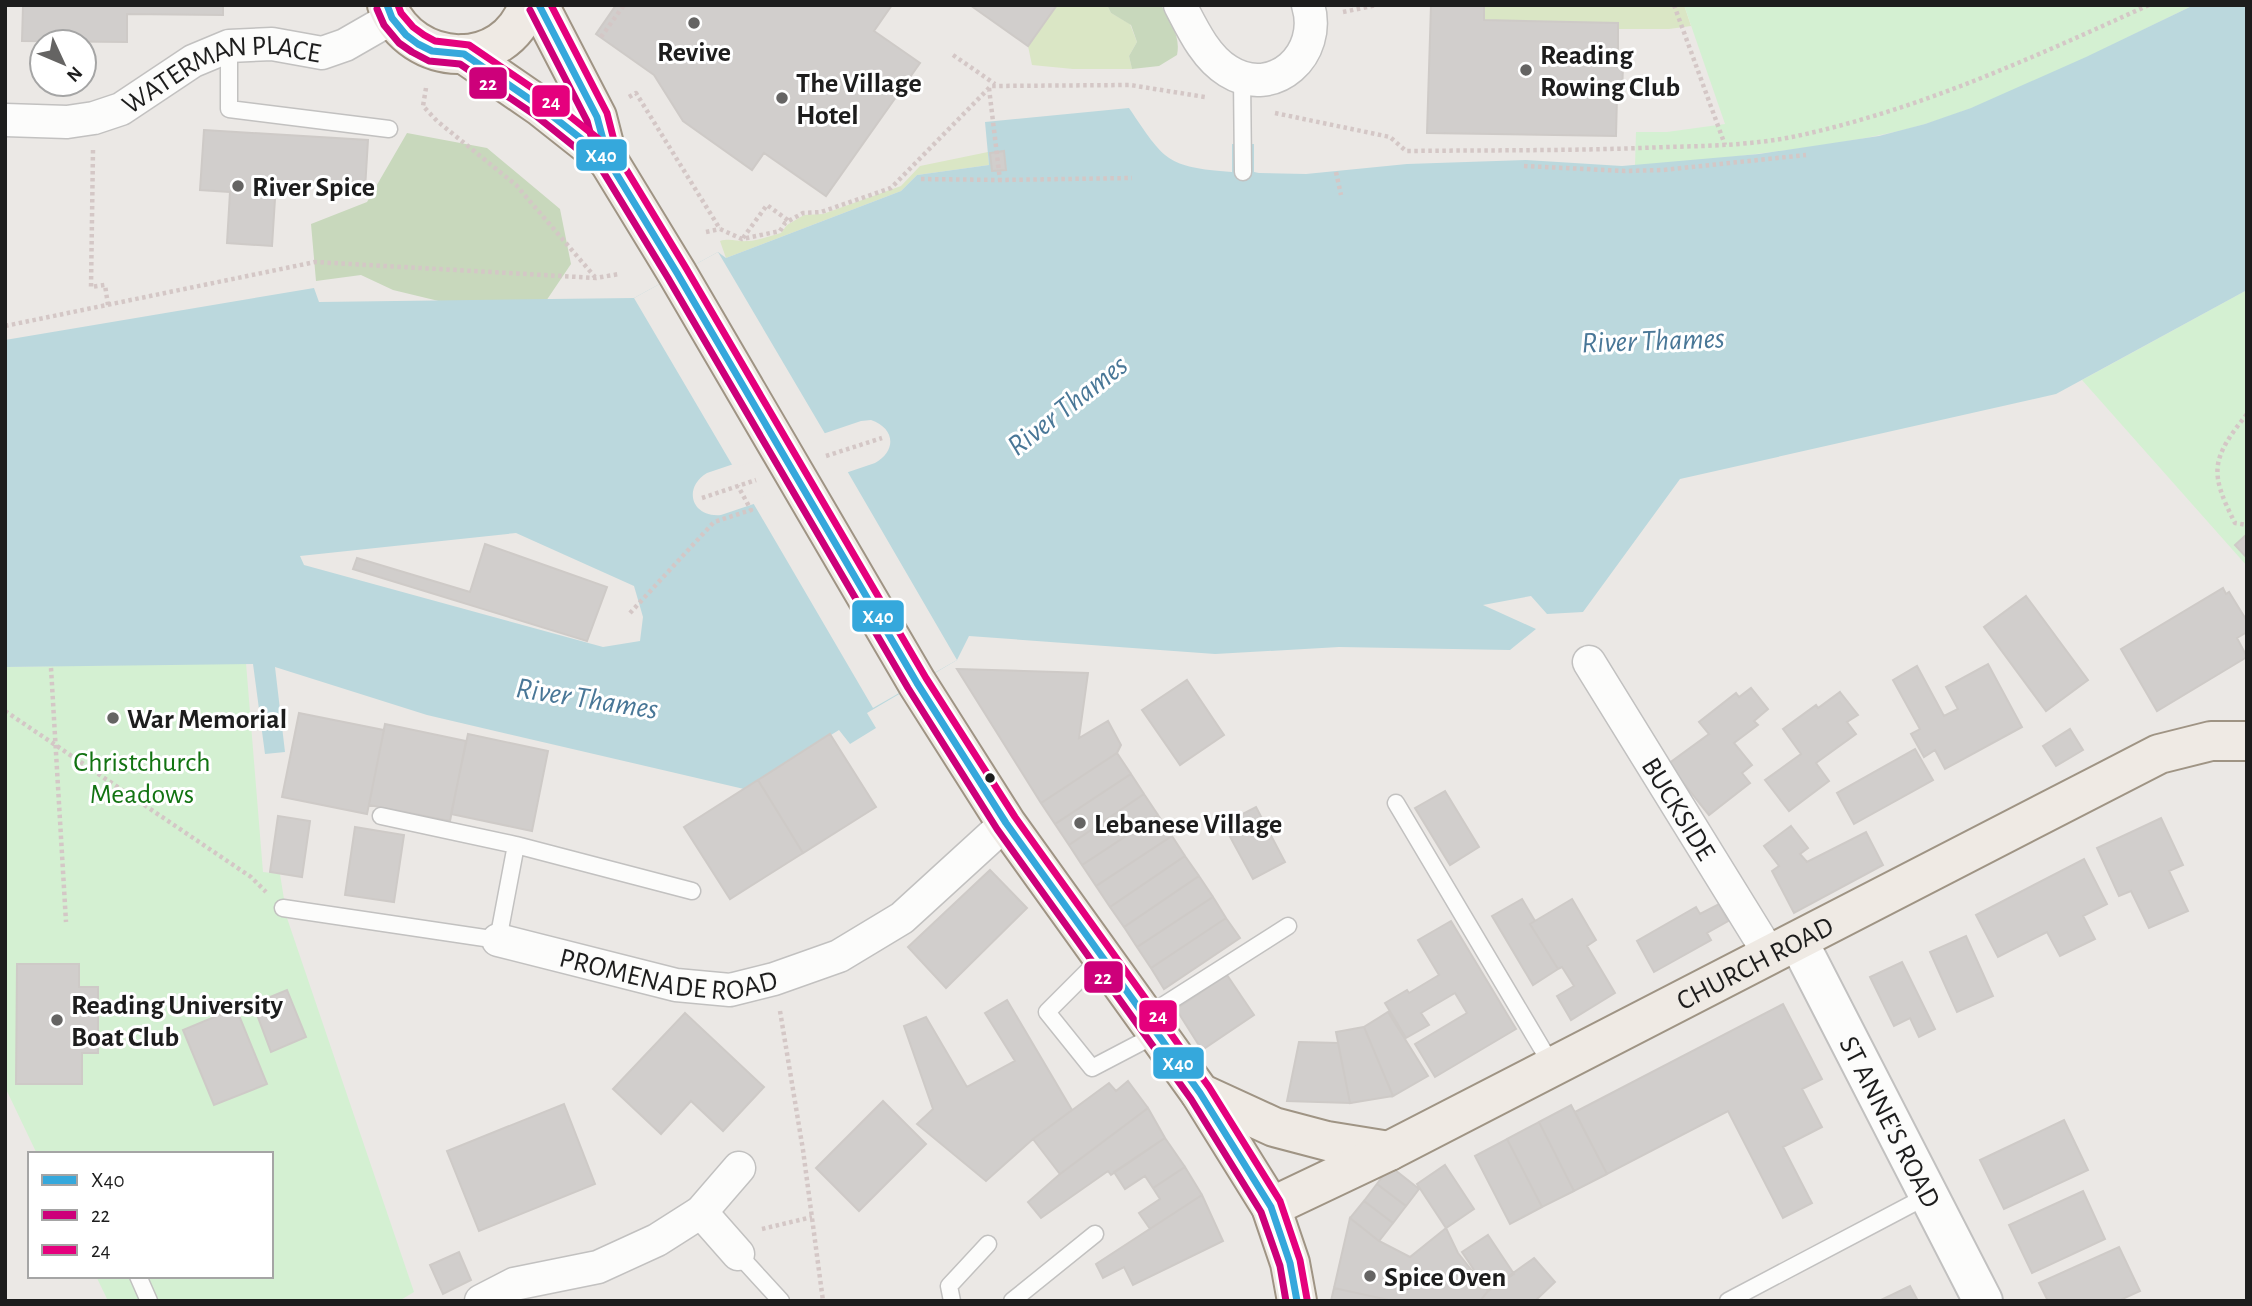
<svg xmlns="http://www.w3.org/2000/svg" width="2252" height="1306" viewBox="0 0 2252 1306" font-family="'Alegreya Sans',sans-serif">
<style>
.grass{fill:#dae6c5}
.forest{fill:#c8d8bc}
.park{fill:#d4f0d2}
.water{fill:#bbd8dd;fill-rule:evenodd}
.pier{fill:#ebe8e5}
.building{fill:#d1cecc;stroke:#cecac7;stroke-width:2}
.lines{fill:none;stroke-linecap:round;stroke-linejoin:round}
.service-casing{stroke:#c2c1c0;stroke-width:19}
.minor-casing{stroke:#c2c1c0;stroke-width:35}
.tertiary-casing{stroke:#c2c1c0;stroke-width:42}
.primary-casing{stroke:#9f9484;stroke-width:42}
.path{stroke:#d4c7c6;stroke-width:4.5;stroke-dasharray:3.5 3.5;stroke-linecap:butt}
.service{stroke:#fcfcfb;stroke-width:16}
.minor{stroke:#fcfcfb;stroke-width:32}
.tertiary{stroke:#fcfcfb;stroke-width:38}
.primary{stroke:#efeae4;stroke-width:38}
.bus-1-casing{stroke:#fff;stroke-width:12}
.bus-2-casing{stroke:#fff;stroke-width:12}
.bus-3-casing{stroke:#fff;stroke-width:12}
.bus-1{stroke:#35a8dc;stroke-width:7}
.bus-2{stroke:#cd007a;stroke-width:7}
.bus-3{stroke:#e5007d;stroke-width:7}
.poi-dot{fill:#656463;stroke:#fff;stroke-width:2.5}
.bus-dot{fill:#1d1d1d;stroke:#fff;stroke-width:2.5}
.labels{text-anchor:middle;stroke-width:6;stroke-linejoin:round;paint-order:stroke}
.poi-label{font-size:28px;font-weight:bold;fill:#1d1d1d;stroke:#fff;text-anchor:start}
.street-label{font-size:28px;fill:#1d1d1d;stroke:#fff}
.park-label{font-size:28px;fill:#127312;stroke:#fff}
.water-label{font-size:30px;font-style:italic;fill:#497797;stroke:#fff}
.line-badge{stroke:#fff;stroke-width:2.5}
.badge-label{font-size:19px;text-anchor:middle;font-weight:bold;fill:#fff}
</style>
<rect width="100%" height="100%" fill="#ebe8e5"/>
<path class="grass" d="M1057,5H1107L1111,13L1130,24L1137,42L1129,56L1132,69H1073L1032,65L1028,46Z
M1484,5H1684L1691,26L1669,29H1618V23L1484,20Z
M988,152L989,165L917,175L901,191L726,258L720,241C731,238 737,242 748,241C759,240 770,236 781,233L787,225L804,215L823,214L901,186L920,166Z"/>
<path class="forest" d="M1107,5H1161C1170,22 1181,36 1177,55L1159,66L1132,69L1129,56L1137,42L1131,25L1111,13Z
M407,133L487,148L560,209L571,264L542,307L476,310L393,290L361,275L316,281L311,224L367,202Z"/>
<path class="park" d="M1684,5H2194C2108,46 2016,96 1925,124C1888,135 1849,141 1810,147C1752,155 1694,162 1635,166L1636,132H1667L1725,124Z
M2247,290V566L2082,380Z
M246,663L263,872L280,874L287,918L414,1292L399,1301H108L96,1276H271V1154H37L5,1087V667Z"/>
<path class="water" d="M2194,5H2247V290L2056,394L1680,479L1583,612L1547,614L1531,596L1483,605L1536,629L1510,650L1339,647L1215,654L969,636L957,660L867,713L876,728L850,744L839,730L744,789L427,715L275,667L285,752L265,754L253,664L5,667V340L314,288L319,302L634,298L718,252L726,258L901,191L917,175L989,165L985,122L1129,108C1165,161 1166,167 1232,172V144H1254V172L1259,173L1306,174L1407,164L1526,160L1622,166L1759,154L1879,136L1925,124L1971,108L2086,57ZM871,420C895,428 897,451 875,463L721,515C692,518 682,488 707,473L861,421ZM516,533L634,586L643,617L640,641L603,647L304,565L300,556Z"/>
<path class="pier" d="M718,252L827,437L734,468L634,298Z
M846,469L957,660L873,708L752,501Z"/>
<path class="building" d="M5,5H223V15L127,14V42L22,41L23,6Z
M616,5H892L874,31L920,63L826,196L764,153L752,170L683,121L654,75L596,34Z
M970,5H1057L1028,46Z
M1431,5H1484V20L1618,23V64H1623L1622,96H1617L1616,136L1427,133Z
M204,130L368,140L365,189L276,183L272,246L227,243L230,192L200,190Z
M1004,151L1006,170L992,171L990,153Z
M2247,534V558L2235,545Z
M485,544L607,587L587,641L353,569L357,558L470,592Z
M2223,588L2226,594L2229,592L2247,621V632L2237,638L2247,657L2157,711L2121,649Z
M2026,596L2088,680L2046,711L1984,627Z
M1988,664L2022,727L1945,769L1935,750L1924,757L1911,734L1920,729L1893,680L1917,666L1944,716L1958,709L1946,687Z
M957,669L1088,673L1079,738L1108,721L1121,745L1117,753L1041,803Z
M1187,680L1224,735L1180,765L1142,710Z
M1751,688L1768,709L1754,721L1758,725L1734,743L1752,765L1742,773L1750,783L1709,815L1668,764L1709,734L1699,722L1736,693L1739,697Z
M1840,692L1858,715L1847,722L1856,734L1816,763L1829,781L1789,811L1765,780L1801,754L1783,729L1816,705L1818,708Z
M299,713L384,730L367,814L282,797Z
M385,724L466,741L450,821L369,805Z
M2070,729L2083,750L2056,766L2043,746Z
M468,734L548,751L532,831L451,814Z
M830,734L876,807L803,853L758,780Z
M1915,749L1933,780L1854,824L1837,793Z
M1117,753L1131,774L1055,824L1041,803Z
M1131,774L1144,794L1069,845L1055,824Z
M758,780L803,853L730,899L684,827Z
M1445,791L1479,847L1450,865L1415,808Z
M1144,794L1158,815L1082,865L1069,845Z
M1256,807L1285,862L1253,879L1223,824Z
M1158,815L1172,836L1096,886L1082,865Z
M278,816L310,821L302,877L270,872Z
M2161,818L2183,865L2169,871L2188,911L2149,928L2131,891L2119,896L2097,848Z
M1791,826L1808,848L1800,854L1807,862L1866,832L1883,865L1794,913L1772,871L1779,866L1764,846Z
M355,827L404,835L394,902L345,895Z
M1172,836L1185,856L1110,907L1096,886Z
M1185,856L1199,876L1124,927L1110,907Z
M2084,859L2107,904L2083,916L2095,939L2060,956L2047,932L1998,957L1976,915Z
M990,870L1027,908L946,988L908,947Z
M1199,876L1213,897L1137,947L1124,927Z
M1213,897L1226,918L1151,968L1137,947Z
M1522,899L1535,921L1530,924L1558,969L1533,985L1492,916Z
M1572,899L1596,940L1587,946L1615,993L1571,1020L1557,996L1574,986L1562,967L1558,969L1530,924Z
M1719,904L1728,921L1707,933L1711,940L1654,972L1637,941L1696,907L1700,914Z
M1226,918L1240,938L1164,989L1151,968Z
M1451,921L1516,1029L1435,1077L1415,1044L1467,1013L1455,993L1421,1013L1429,1025L1406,1038L1385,1003L1407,990L1409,993L1439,975L1418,940Z
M1966,936L1993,996L1957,1012L1930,952Z
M1902,962L1935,1029L1919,1037L1910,1018L1894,1026L1870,977Z
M17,964H79V987H98V1053H82V1084H16Z
M1227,975L1254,1015L1202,1050L1176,1009Z
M287,990L306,1037L271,1052L253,1004Z
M1007,1000L1072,1110L1033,1139L986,1181L917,1124L933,1109L904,1026L926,1017L967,1087L1015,1061L985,1013Z
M1783,1004L1822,1079L1802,1089L1822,1127L1783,1147L1812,1203L1783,1218L1728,1111L1607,1174L1575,1112Z
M236,1008L267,1084L214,1105L183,1030Z
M1388,1012L1428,1076L1393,1096L1364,1027Z
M685,1013L764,1087L723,1131L691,1101L661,1134L613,1089Z
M1364,1027L1393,1096L1350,1103L1336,1032Z
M1299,1042L1338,1043L1350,1103L1287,1101Z
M1128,1081L1148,1108L1060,1174L1033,1139L1109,1083L1116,1091Z
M883,1101L926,1144L859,1211L816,1168Z
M564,1104L595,1184L479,1231L447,1151Z
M1571,1105L1607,1174L1574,1191L1539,1122Z
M1148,1108L1165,1138L1111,1175L1108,1171L1041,1218L1028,1202L1060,1174Z
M2064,1120L2088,1170L2004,1209L1980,1160Z
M1539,1122L1574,1191L1542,1207L1507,1139Z
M1165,1138L1185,1167L1153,1188L1145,1176L1125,1189L1114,1172Z
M1507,1139L1542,1207L1510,1224L1475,1156Z
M1445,1165L1474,1209L1446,1228L1417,1184Z
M1390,1166L1419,1189L1406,1206L1377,1184Z
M1185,1167L1202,1195L1150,1229L1139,1213L1160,1199L1153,1188Z
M1377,1184L1406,1206L1393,1223L1364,1201Z
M2083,1191L2105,1239L2032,1273L2009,1225Z
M1202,1195L1223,1241L1133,1285L1124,1267L1103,1278L1096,1264Z
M1364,1201L1393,1223L1379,1241L1350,1218Z
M1350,1218L1379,1241L1410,1257L1446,1228L1458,1253L1488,1291L1480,1301H1393L1334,1288Z
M1488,1235L1514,1274L1488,1291L1462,1252Z
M2119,1247L2140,1291L2118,1301H2048L2039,1283Z
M459,1252L471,1280L443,1294L430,1265Z
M1534,1258L1555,1282L1535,1301H1480L1488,1291Z
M1910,1286L1918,1301H1879Z
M1334,1288L1393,1301H1331Z"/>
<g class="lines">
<g class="service-casing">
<path id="service" d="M229,46V109L389,129
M1242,78L1243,172
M1396,803L1553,1067
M381,816L516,845
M283,908L498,940L516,845L692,891
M1102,957L1047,1012L1092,1068L1157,1034
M1145,1017L1288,926
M738,1254L781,1301
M138,1276L149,1301
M952,1301L949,1286L988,1244
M1012,1301L1095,1234
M1728,1301L1929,1195"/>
</g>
<g class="minor-casing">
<g id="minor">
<path d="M1180,5C1192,28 1205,57 1228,71C1274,100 1323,54 1308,5"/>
<path id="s1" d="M5,120L67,122L94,118L121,109L193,61L229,46L272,44L322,53L345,45L392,18"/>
<path id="s2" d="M1589,662L1770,955"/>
<path id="s3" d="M498,940L676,985L730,990L774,979L839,956L902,918L1006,823"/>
<path d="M701,1212L738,1254"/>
<path d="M481,1301L514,1284L598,1267L657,1240L701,1212L739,1168"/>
</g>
</g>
<g class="tertiary-casing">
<g id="tertiary">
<path id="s4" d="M1798,941L1983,1301"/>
</g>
</g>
<g class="primary-casing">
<g id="primary">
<path d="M387,5C412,68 505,73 528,5"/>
<path d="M539,5L597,117L608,160L677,273L917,683L1006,823L1200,1093L1271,1207L1290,1263L1297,1301"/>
<path d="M464,54L541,107L608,160"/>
<path d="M1200,1093L1274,1127L1327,1141L1389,1151"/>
<path id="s5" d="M1271,1207L1389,1151L2159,754L2211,741H2247"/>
</g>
</g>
<path class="path" d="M1674,5L1725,145
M1343,12L1377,5
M601,37L624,5
M953,55L995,84
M426,88L423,106L437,121L516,185L595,277
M989,88L1000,180L1132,178
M629,97L636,93L720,229L742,239L780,231L785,223L803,213L821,212L891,188L991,86L1130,85L1205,97
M1275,113L1390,137L1406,151C1493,150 1579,151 1666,147C1708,146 1751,145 1792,137C1917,111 2034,57 2149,5
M93,150L91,287L105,285L108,305
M1524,166L1625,171L1663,170L1806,155
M1336,172L1341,195
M921,179L1000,180
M706,232L720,229
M743,238L767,205L789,221
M5,326L315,262L596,278L619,274
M2247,414C2211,459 2209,472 2235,523L2247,525
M826,456L882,438
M702,498L756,480
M630,613L714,522L751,510L738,486
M51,668L66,922
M5,711L251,877L266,892
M780,1011L803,1150L823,1301
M762,1229L812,1217"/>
<use href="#service" class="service"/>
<use href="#minor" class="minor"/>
<use href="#tertiary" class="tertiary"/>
<use href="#primary" class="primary"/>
<g class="bus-1-casing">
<path id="bus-1" d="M387,5L392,18L406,35L418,44L432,51L464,54L541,107L608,160L677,273L917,683L1006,823L1200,1093L1271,1207L1290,1263L1297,1301
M539,5L597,117L608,158"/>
</g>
<g class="bus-2-casing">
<path id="bus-2" d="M377,9L384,25L399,43L412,52L429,61L460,64L535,115L601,168
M530,10L587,121L599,165L668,278L908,688L997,829L1191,1099L1261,1212L1280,1266L1286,1301"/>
</g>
<g class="bus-3-casing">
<path id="bus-3" d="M398,5L401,13L413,27L424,35L435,41L469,45L547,98L615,152
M551,5L607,113L618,156L686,268L926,678L1015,817L1209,1087L1280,1201L1300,1260L1307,1299"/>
</g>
<use href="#bus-1" class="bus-1"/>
<use href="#bus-2" class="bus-2"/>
<use href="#bus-3" class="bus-3"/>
</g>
<g class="poi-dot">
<circle cx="694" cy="23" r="7"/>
<circle cx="1526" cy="70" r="7"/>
<circle cx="782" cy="98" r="7"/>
<circle cx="238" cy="186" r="7"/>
<circle cx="113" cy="718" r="7"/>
<circle cx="1080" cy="823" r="7"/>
<circle cx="57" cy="1020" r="7"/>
<circle cx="1370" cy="1276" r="7"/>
</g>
<circle class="bus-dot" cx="990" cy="778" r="6"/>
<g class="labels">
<g class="poi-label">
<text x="694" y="61" text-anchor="middle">Revive</text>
<text x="1540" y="64">Reading<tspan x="1540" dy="32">Rowing Club</tspan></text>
<text x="796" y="92">The Village<tspan x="796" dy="32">Hotel</tspan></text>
<text x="252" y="196">River Spice</text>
<text x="127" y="728">War Memorial</text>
<text x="1094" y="833">Lebanese Village</text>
<text x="71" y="1014">Reading University<tspan x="71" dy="32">Boat Club</tspan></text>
<text x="1384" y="1286">Spice Oven</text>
</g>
<g class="street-label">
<text dy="10" stroke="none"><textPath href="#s1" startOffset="229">WATERMAN PLACE</textPath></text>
<text dy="10" stroke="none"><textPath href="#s2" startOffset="172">BUCKSIDE</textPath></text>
<text dy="10" stroke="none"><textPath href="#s5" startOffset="542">CHURCH ROAD</textPath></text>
<text dy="10" stroke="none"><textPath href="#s3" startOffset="175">PROMENADE ROAD</textPath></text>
<text dy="10" stroke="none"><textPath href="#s4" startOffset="203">ST ANNE'S ROAD</textPath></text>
</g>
<g class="park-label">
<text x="142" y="771">Christchurch<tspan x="142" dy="32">Meadows</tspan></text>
</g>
<g class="water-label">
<text transform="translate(1653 340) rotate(-2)" y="10">River Thames</text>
<text transform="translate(1067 405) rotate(-38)" y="10">River Thames</text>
<text transform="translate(587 698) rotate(9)" y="10">River Thames</text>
</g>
</g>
<g class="line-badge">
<rect x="468" y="66" width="40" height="34" rx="7" fill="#cd007a"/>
<rect x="531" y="84" width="40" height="34" rx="7" fill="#e5007d"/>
<rect x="575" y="138" width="53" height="34" rx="7" fill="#35a8dc"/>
<rect x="851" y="599" width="54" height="34" rx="7" fill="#35a8dc"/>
<rect x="1083" y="960" width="41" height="34" rx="7" fill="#cd007a"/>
<rect x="1138" y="999" width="40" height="34" rx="7" fill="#e5007d"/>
<rect x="1152" y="1046" width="53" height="34" rx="7" fill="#35a8dc"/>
</g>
<g class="badge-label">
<text x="488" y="90">22</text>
<text x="551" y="108">24</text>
<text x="601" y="162">X40</text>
<text x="878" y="623">X40</text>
<text x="1103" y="984">22</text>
<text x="1158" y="1022">24</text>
<text x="1178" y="1070">X40</text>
</g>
<rect width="2252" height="1306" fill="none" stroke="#1d1d1d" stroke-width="14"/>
<rect x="28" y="1152" width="245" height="126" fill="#ffffff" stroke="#a5a5a5" stroke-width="2"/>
<rect x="42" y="1175" width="35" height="10" fill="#35a8dc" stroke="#a5a5a5" stroke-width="2"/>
<text x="91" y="1187" font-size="21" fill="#1d1d1d">X40</text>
<rect x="42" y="1210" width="35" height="10" fill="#cd007a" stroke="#a5a5a5" stroke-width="2"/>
<text x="91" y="1222" font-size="21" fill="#1d1d1d">22</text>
<rect x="42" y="1245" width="35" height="10" fill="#e5007d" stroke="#a5a5a5" stroke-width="2"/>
<text x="91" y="1257" font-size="21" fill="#1d1d1d">24</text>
<g transform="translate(63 63) rotate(134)"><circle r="33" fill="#ffffff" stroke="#a5a5a5" stroke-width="2"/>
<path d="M0-5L12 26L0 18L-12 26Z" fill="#656463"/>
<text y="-10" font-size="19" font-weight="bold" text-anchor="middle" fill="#1d1d1d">N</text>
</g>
</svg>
